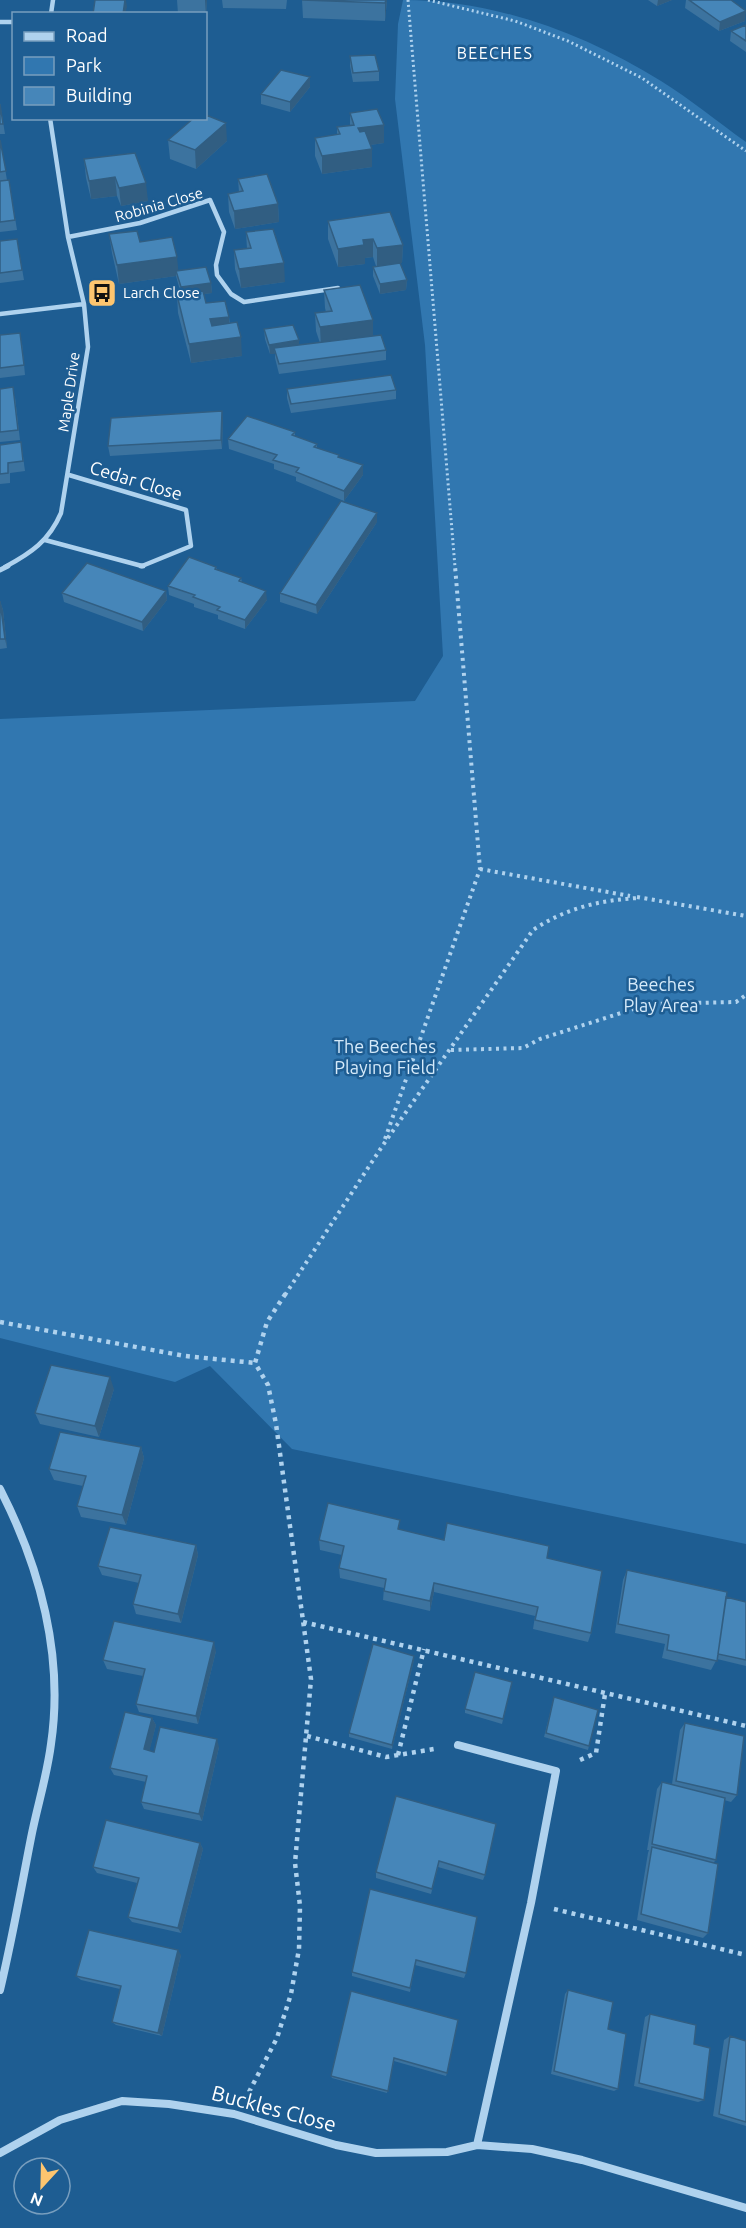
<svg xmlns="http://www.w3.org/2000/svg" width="746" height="2228" viewBox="0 0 746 2228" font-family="Ubuntu,sans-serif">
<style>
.green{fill:#3177b0}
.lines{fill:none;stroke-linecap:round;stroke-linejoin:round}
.path-far2{stroke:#afd2ee;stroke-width:3;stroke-dasharray:2 3;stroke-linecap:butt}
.path-far1{stroke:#afd2ee;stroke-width:4;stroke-dasharray:3 4.5;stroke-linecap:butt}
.path{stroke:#afd2ee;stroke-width:4.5;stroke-dasharray:4 5;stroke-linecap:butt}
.street-far2{stroke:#afd2ee;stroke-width:4.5}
.street-far1{stroke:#afd2ee;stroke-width:5}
.street{stroke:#afd2ee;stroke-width:8}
.wall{fill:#3c739f}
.shaded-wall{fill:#315e82}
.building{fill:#4686b9;stroke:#315e82;stroke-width:1.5}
.labels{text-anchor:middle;stroke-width:5;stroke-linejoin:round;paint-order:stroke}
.far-street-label{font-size:15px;fill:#fff;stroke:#1e5d92}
.far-poi-label{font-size:15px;fill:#fff;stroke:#1e5d92;text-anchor:start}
.far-neighbourhood-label{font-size:16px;letter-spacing:1.5px;fill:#fff;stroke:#1e5d92}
.street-label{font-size:18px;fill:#fff;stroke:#1e5d92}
.park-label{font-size:18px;fill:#d5eafa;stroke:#1e5d92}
.near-street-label{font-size:21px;fill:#fff;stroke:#1e5d92}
</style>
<rect width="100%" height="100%" fill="#1e5d92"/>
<path class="green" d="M403,0C495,0 583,33 661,81C690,99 718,122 746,142V1544L292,1449L210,1366L175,1382L0,1338V719L415,701L443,656L425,345L395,99L398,24Z"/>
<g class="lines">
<path class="path-far2" d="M408,0L455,567
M428,0L515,21L568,41L642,78L746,151"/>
<path class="path-far1" d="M480,869L630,896
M637,897L746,916
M451,1050L523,1048L540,1039L649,1004L736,1002L746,995
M385,1139L480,869L455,566
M285,1295L383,1145L533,930C566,908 600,900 639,898"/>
<path class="path" d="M0,1322L185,1356L255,1363
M303,1622L746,1726
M307,1736L386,1757L434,1749
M398,1755L424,1649
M580,1760L596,1753L605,1694
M554,1909L746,1955
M249,2092L277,2038L291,1994L299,1949L300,1906L295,1863L311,1679L276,1424L268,1385L255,1363L267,1322L286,1293"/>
<path class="street-far2" d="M51,14L53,0
M0,22H14
M68,237L140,223L210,200L224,232L216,265L217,275L231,294L244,302L338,288
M0,314L84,304
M45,540L142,566L191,546L186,510L69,475
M5,567C31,553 49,541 61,513L88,347L84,304L68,237L50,118"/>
<path class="street-far1" d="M141,566H143
M0,570L8,566"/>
<path class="street" d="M0,1489C40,1567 64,1656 51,1744C47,1776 37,1807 31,1838C21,1889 12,1940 0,1990
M458,1745L556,1771L531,1903L477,2145
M0,2153L60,2120L122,2101L169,2104L234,2114L336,2145L376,2153L447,2152L477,2145L532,2149L582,2160L746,2208"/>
</g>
<path class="wall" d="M177,0H207L206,16V14H178Z
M222,0H287L286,9L223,8Z
M302,0H387L385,21L303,18Z
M648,0H672L657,6Z
M686,0H731L745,21L719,31L685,8Z
M746,25V52L730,41L731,31Z
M350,56L379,71V81L353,82L350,66Z
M310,77V87L290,112L261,104V94Z
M0,103L5,134H0Z
M350,113L384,143L370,145L372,167L322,174L315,156V138L337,135V127L350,125Z
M0,140L7,180H9L17,230L0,232Z
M168,140L227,141L196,169L170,159Z
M135,153L148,201L121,206L117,196L91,199L86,178L84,159Z
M238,179L278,204L279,222L235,229L229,212L228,194L239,192Z
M328,221L403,245L402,263H400L407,280L406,290L380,294L373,276V267L376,266L373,257L365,258V264L338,267L328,239Z
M246,232L285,282L241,288L235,269L234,250L247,249Z
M109,234L140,242L179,271L211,283L212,293L204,294L206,303L229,317L230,324L242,356L191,363L178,313L177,295L181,294L176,276L119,284L112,253Z
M17,239L24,280L0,283V241Z
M324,290L373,336L386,350V360L279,374L275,358V354H270L265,339L264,329L299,340V345L320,343L316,331L315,313L326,312L325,308Z
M0,335L22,343L25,375L0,378Z
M0,389L15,397L20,440L0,442Z
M287,389L396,390V399L291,413L287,398Z
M223,421L222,449L110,456L108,446Z
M295,432V436L317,444V448L339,458L363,475L344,501L296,481V477L274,469V464L229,449L228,439Z
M21,442L25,471L10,473V483L0,484V445Z
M377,522L317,614L280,602V593Z
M216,567L217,570L241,578L242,582L267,600L245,629L218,619V615L194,607V604L169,595L168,586Z
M166,591L167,600L143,631L64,602L62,593Z
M0,601L3,610L7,648L0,649Z
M114,1389L99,1437L40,1424L35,1413Z
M141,1447L144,1458L126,1525L81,1517L77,1506L83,1486L54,1480L49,1469Z
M399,1530L444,1540L547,1558L591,1633L588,1642L533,1629L535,1616L434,1592L430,1611L383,1600L384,1588L340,1578L339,1568L342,1555L320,1550L319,1540Z
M196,1545L198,1555L181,1623L136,1614L133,1604L139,1583L102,1575L98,1566Z
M627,1570L746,1602V1666L717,1659L711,1670L662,1658L665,1644L615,1633L623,1580Z
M216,1651L198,1724L139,1712L136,1704L143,1676L107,1669L103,1660Z
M414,1660L392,1749L349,1737V1733Z
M512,1682L502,1724L465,1713V1709Z
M553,1701L589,1746L588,1750L544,1737Z
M152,1718L156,1725L149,1751L154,1752L219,1747L202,1821L144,1809L141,1802L146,1782L114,1775L110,1768Z
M685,1723L737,1795L731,1802L724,1800L716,1860L713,1863L708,1933L703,1938L637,1920L648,1853L649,1850H647L657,1789L662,1782L672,1784L680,1730Z
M396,1796L485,1875L483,1880L438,1867L431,1894L376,1878V1872Z
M200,1843L203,1849L181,1933L132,1922L128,1917L137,1883L97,1873L93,1867Z
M370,1889L466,1973L464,1978L415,1965L410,1992L352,1976V1972Z
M181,1955L162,2036L116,2025L112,2022L120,1989L81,1980L76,1976Z
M568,1990L608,2029L618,2089L614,2091L551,2074L565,1994Z
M351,1991L447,2073L446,2076L394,2061L387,2093L332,2078L331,2076Z
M650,2014L694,2044L704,2100L698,2102L634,2086L645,2017Z
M730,2036L746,2041V2126L713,2116L724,2040Z"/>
<path class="shaded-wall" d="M125,0H126L127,7L125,14H123Z
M205,0H207L206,16Z
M386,0H387L385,21V3Z
M658,0H672L657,6Z
M746,11L745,21L719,31L720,22Z
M310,77V87L290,112V102Z
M226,123L227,141L196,169L195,150Z
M384,125V143L358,147V128Z
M372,149V167L322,174V156Z
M115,177L117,196L91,199L89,181Z
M146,183L148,201L121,206L119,188Z
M278,204L279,222L235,229L234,211Z
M373,239V257L365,258V264L338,267V249L363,240Z
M403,245L402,263L377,267V248Z
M177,257L179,276L176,271V276L119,284L117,265Z
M284,263L285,282L241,288L239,269Z
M407,280L406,290L380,294V284Z
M211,283L212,293L182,297L181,287Z
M229,317L230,335L212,338L210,319Z
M373,320V338L321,346L320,327Z
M241,337L242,356L191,363L189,344Z
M299,340V350L274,348L275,354H270L269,345Z
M222,411L223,421L222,449L221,440Z
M363,465V475L344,501V491Z
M377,513V522L317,614L316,605Z
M166,591L167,600L143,631L142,622Z
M266,591L267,600L245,629V620Z
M0,601L3,610L7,648L5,639Z
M110,1377L114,1389L99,1437L95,1426Z
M141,1447L144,1458L126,1525L122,1515Z
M196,1545L198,1555L181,1623L178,1614Z
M434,1583V1592L430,1611V1601Z
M214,1642L216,1651L198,1724L196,1716Z
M414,1656V1660L392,1749V1745Z
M152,1718L156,1725L148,1757L144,1749Z
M217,1739L219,1747L202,1821L199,1814Z
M200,1843L203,1849L181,1933L178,1928Z
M178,1950L181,1955L162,2036L158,2033Z"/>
<path class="building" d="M95,0H125L123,14H93Z
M302,0H386L385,3Z
M689,0H731L746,11L720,22Z
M746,25V41L731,31Z
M375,55L379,71L353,73L350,56Z
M281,70L310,77L290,102L261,94Z
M0,104L3,124H0Z
M377,109L384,125L358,128L360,132L365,131L372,149L322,156L315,138L340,134L337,127L354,125L350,113Z
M206,115L226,123L195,150L168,140L194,118H206Z
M0,140L6,171L0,172Z
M135,153L146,183L119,188L115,177L89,181L84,159Z
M267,174L278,204L234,211L228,194L243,191L238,179Z
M9,180L15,220L0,222V181Z
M390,212L403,245L377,248L373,239L363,240L364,245L338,249L328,221Z
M273,229L284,263L239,269L234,250L251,248L246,232Z
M137,231L140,242L172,237L177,257L117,265L109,234Z
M17,239L22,270L0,273V241Z
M400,263L407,280L380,284L373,267Z
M206,267L211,283L181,287L176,271Z
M360,285L373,320L320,327L315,313L332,311L324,290Z
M203,291L206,303L225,301L229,317L210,319L212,326L237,322L241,337L189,344L177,295Z
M293,325L299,340L269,345L264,329Z
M20,333L24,365L0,368V335Z
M381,335L386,350L279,364L274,348Z
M391,375L396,390L291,404L287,389Z
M13,387L18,430L0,432V389Z
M222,411L221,440L108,446L111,418Z
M247,416L295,432L292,435L317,444L314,447L339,455L338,457L363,465L344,491L296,472L299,468L273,460L277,455L228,439Z
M21,442L23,461L8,463V473L0,474V445Z
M341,501L377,513L316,605L280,593Z
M189,557L216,567L215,569L241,578L239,581L266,591L245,620L217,610L220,607L193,597L195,595L168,586Z
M87,563L166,591L142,622L62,593Z
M0,601L5,639H0Z
M51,1365L110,1377L95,1426L35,1413Z
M60,1432L141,1447L122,1515L77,1506L86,1476L49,1469Z
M328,1503L400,1520L398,1529L444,1540L447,1523L549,1546L547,1558L602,1571L591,1633L535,1620L538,1607L434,1583L430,1601L384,1591L386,1579L339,1568L344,1546L319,1540Z
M110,1527L196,1545L178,1614L133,1604L141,1575L98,1566Z
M627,1570L727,1592L717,1661L667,1650L669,1635L618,1624Z
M726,1597L746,1602V1660L718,1654Z
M114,1621L214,1642L196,1716L136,1704L145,1669L103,1660Z
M373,1644L414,1656L392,1745L349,1733Z
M475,1672L512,1682L503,1719L465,1709Z
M554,1697L598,1710L589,1746L546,1733Z
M125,1712L152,1718L144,1749L154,1752L160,1727L217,1739L199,1814L141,1802L147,1776L110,1768Z
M685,1723L744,1736L737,1795L676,1781Z
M662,1782L725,1798L716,1860L652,1844Z
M396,1796L496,1824L485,1875L439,1861L432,1889L376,1872Z
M106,1820L200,1843L178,1928L128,1917L139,1878L93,1867Z
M652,1847L718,1864L708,1933L641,1914Z
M370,1889L477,1917L466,1973L416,1960L410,1988L352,1972Z
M89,1930L178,1950L158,2033L112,2022L121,1986L76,1976Z
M568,1990L613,2002L608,2029L626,2034L618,2089L554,2071Z
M351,1991L458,2020L447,2073L394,2058L388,2091L331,2076Z
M650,2014L696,2025L694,2044L710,2048L704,2100L639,2083Z
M730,2036L746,2041V2122L719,2114Z"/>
<defs>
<g id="bus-square" transform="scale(1.5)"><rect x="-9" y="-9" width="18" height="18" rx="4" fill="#fdc56f" stroke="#1e5d92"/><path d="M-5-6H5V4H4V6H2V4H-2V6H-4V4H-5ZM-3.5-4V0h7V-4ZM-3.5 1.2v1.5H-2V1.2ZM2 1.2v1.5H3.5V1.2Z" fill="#111"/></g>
</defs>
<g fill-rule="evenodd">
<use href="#bus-square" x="102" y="293"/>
</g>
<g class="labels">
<g class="far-street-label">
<text transform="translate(159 205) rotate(-16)" y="5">Robinia Close</text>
<text transform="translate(69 392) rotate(-82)" y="5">Maple Drive</text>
</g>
<g class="far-poi-label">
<text x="123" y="298">Larch Close</text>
</g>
<g class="far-neighbourhood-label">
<text x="495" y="59">BEECHES</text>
</g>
<g class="street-label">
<text transform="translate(136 481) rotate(17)" y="6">Cedar Close</text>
</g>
<g class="park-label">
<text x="661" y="991">Beeches<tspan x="661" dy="21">Play Area</tspan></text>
<text x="385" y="1053">The Beeches<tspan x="385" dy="21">Playing Field</tspan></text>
</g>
<g class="near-street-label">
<text transform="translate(274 2109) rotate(15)" y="7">Buckles Close</text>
</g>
</g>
<rect x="12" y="12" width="195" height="108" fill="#1e5d92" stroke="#789ebe" stroke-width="1.5"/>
<rect x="24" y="32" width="30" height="9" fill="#afd2ee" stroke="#789ebe" stroke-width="1.5"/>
<text x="66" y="42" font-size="18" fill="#ffffff">Road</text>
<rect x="24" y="57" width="30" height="18" fill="#3177b0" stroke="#789ebe" stroke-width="1.5"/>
<text x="66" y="72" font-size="18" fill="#ffffff">Park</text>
<rect x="24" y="87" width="30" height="18" fill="#4686b9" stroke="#789ebe" stroke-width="1.5"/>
<text x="66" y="102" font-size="18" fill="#ffffff">Building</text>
<g transform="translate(42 2186) rotate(202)"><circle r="28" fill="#1e5d92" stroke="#789ebe" stroke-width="1.5"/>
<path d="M0-4.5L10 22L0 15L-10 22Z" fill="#fdc56f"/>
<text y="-9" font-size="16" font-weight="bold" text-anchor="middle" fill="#ffffff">N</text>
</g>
</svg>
